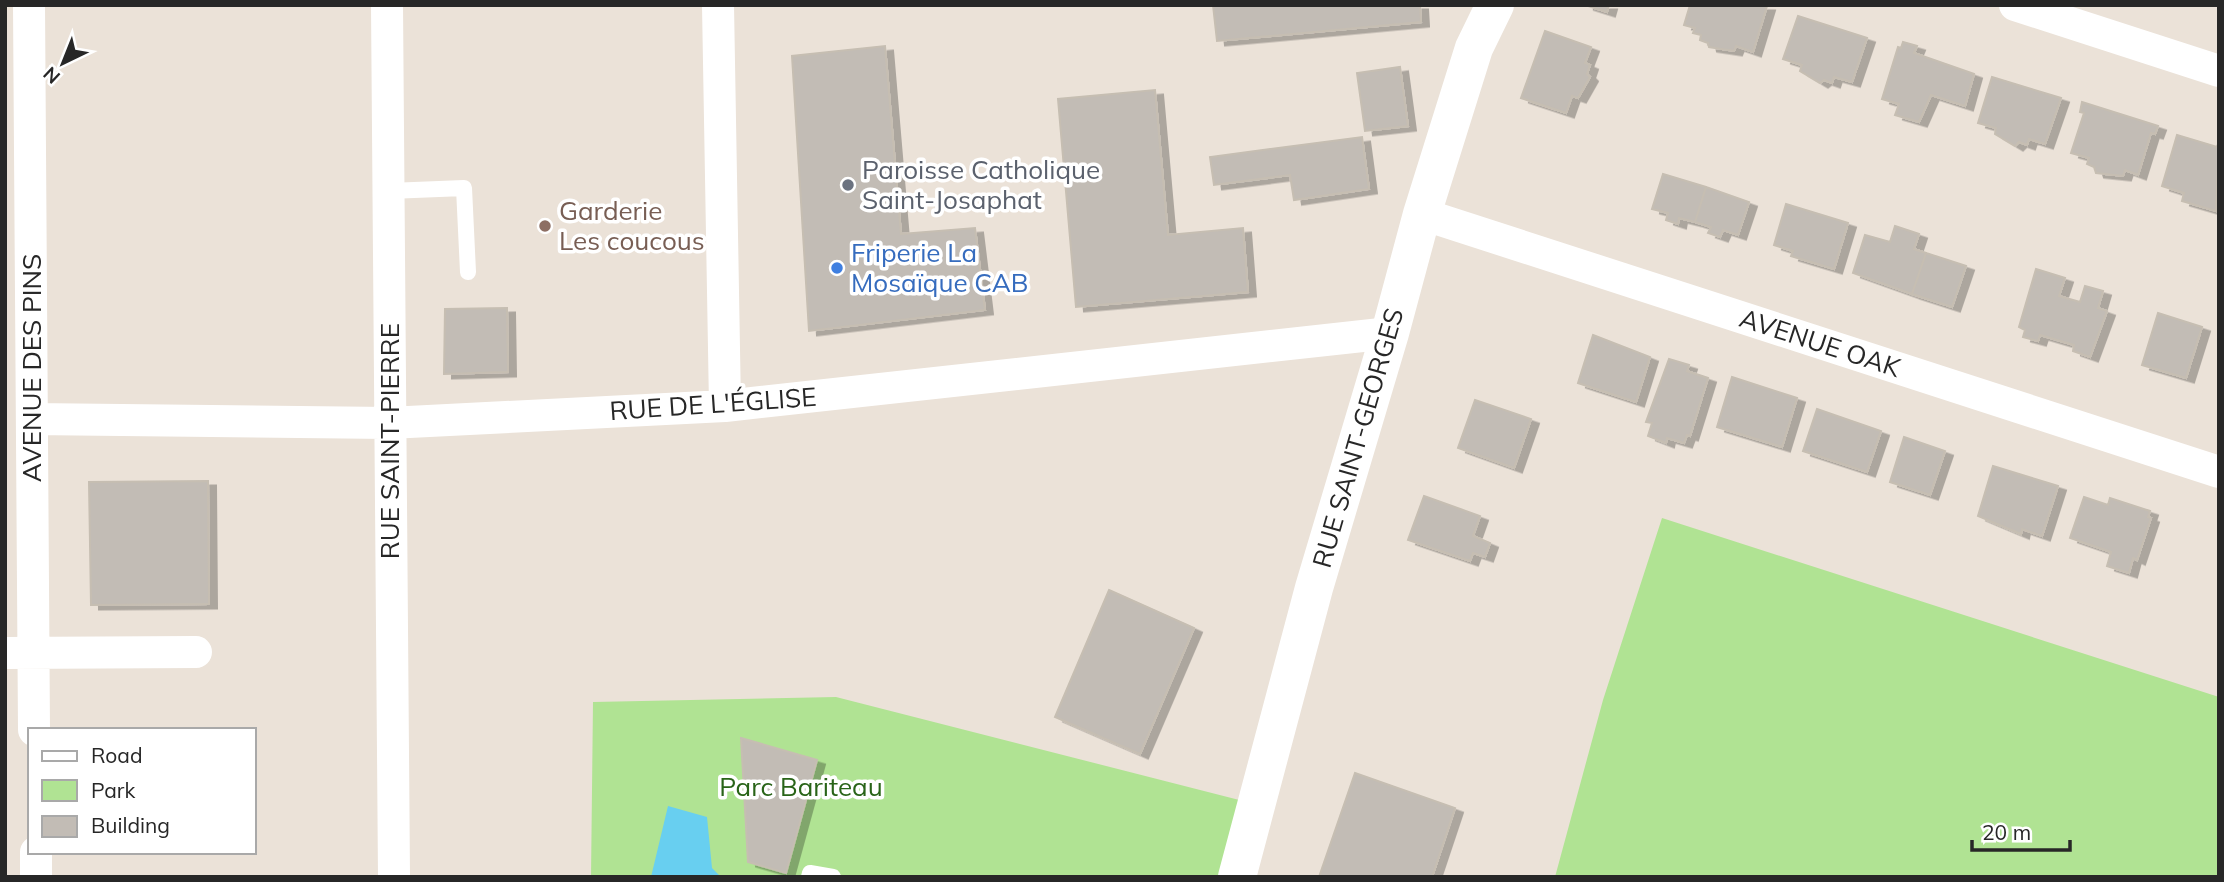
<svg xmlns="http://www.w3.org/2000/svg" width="2224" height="882" viewBox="0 0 2224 882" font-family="Mulish,sans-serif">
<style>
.green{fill:#b0e393}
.water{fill:#68cff0}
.building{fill:#c2bcb5;stroke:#c6beb2;stroke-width:2;filter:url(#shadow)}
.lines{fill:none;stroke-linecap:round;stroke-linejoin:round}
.service{stroke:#fff;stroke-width:16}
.minor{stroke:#fff;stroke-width:32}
.tertiary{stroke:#fff;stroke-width:38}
.worship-dot{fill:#6b7280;stroke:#fff;stroke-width:2.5}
.education-dot{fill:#8d6e63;stroke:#fff;stroke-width:2.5}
.shop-dot{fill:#3f7fe0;stroke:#fff;stroke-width:2.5}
.labels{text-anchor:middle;stroke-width:7;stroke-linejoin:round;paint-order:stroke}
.worship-label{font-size:26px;fill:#5b616d;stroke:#fff;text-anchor:start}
.education-label{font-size:26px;fill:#785e54;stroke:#fff;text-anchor:start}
.shop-label{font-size:26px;fill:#366cbe;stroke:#fff;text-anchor:start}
.street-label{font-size:26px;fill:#272727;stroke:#fff}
.park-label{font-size:26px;fill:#296418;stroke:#fff}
</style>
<defs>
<filter id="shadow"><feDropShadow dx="8" dy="4.5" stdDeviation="0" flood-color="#0004"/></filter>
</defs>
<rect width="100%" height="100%" fill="#ebe2d8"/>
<path class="green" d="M1662,518L2219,697V877H1555L1603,700Z
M836,697L1251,803L1230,877H591L593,702Z"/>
<path class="water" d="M668,806L707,817L712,868L721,877H651Z"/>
<path class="building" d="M1213,5H1420L1421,22L1217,41Z
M1585,5H1609L1607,12Z
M1690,5L1767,6L1753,52L1736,46L1734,51L1709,47L1708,43L1700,40L1701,35L1693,33L1695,28L1684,25Z
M1798,16L1867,38L1852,82L1834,77L1832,83L1824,80L1820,83L1800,71L1802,65L1783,59Z
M1545,31L1591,47L1585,63L1590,65L1587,74L1590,77L1578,98L1572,96L1566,113L1521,98Z
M1903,42L1917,46L1914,53L1974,74L1965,106L1931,95L1919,122L1895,115L1899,104L1882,99L1898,47L1901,48Z
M885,46L901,234L975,228L985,310L809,331L792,56Z
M1400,67L1408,126L1365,131L1357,73Z
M1992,77L2061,98L2045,144L2029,139L2027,145L2019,142L2015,146L1995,134L1996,128L1978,123Z
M1155,90L1168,235L1243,228L1248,292L1076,307L1058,99Z
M2082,102L2158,126L2155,134L2151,133L2138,175L2125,170L2123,176L2096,173L2094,167L2087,164L2089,158L2071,153L2084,113L2080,112Z
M2177,135L2217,147L2219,141L2216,211L2182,201L2184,193L2162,186Z
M1362,137L1369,189L1294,200L1290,175L1214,185L1210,157Z
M1663,174L1706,187L1695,222L1679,218L1678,224L1666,220L1668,213L1652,209Z
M1706,187L1749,202L1738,235L1723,230L1720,237L1708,233L1711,227L1695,222Z
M1786,204L1848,223L1834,269L1791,256L1793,251L1774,245Z
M1895,226L1919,234L1914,249L1926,253L1912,294L1853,273L1865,235L1890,242Z
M1926,253L1966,266L1952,307L1912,294Z
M2036,269L2065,278L2059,296L2080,302L2085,286L2103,291L2098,308L2107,311L2090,357L2073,351L2074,345L2040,335L2038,341L2023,337L2025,330L2019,327Z
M507,308L508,372L444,374L445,309Z
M2158,313L2202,327L2186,378L2142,365Z
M1593,335L1650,357L1636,402L1578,383Z
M1669,359L1689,365L1687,371L1708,378L1690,436L1687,435L1684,443L1667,438L1666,443L1648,436L1652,423L1646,422Z
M1732,377L1797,398L1782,447L1717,427Z
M1475,400L1531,419L1514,468L1458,448Z
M1817,409L1881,431L1867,472L1803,451Z
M1904,437L1945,451L1930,495L1890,482Z
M1993,466L2058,486L2042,536L2022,529L2021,534L1978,516Z
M208,481L209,604L91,605L89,482Z
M1424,496L1480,516L1473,536L1490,543L1485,557L1473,553L1470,561L1408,540Z
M2084,497L2108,505L2110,498L2150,511L2148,517L2151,518L2137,560L2133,558L2129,573L2107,566L2111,552L2070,538Z
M1109,590L1194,628L1140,754L1055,717Z
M741,738L817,760L786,873L748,862Z
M1355,773L1455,808L1432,877H1319Z"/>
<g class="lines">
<path class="service" d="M389,191L464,188L468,272
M809,877L810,873L833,877"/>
<path class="minor" d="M29,5L34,730
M387,5L394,877
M718,5L725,406
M2015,5L2219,71
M1422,214L2219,472
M32,419L389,423L725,406L1390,333
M5,653L196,652
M36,852V877"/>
<path class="tertiary" d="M1237,877L1314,588L1390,333L1422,214L1474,48L1495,5"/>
</g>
<circle class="worship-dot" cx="848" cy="185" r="7"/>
<circle class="education-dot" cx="545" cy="226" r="7"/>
<circle class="shop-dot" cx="837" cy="268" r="7"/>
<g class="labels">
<g class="worship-label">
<text x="862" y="179">Paroisse Catholique<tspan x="862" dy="30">Saint-Josaphat</tspan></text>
</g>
<g class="education-label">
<text x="559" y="220">Garderie<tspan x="559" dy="30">Les coucous</tspan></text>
</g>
<g class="shop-label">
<text x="851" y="262">Friperie La<tspan x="851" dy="30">Mosaïque CAB</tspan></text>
</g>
<g class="street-label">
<text transform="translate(1820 343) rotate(18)" y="9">AVENUE OAK</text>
<text transform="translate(32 368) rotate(-90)" y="9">AVENUE DES PINS</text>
<text transform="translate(713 404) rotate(-4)" y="9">RUE DE L'ÉGLISE</text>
<text transform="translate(1358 438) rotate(-74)" y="9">RUE SAINT-GEORGES</text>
<text transform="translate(390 441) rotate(-90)" y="9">RUE SAINT-PIERRE</text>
</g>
<g class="park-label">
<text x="801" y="796">Parc Bariteau</text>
</g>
</g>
<rect width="2224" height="882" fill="none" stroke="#272727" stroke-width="14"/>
<rect x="28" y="728" width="228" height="126" fill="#ffffff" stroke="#a9a9a9" stroke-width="2"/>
<rect x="42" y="751" width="35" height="10" fill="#ffffff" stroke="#a9a9a9" stroke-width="2"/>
<text x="91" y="763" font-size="21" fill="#272727">Road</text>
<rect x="42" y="780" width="35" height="21" fill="#b0e393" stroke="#a9a9a9" stroke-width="2"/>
<text x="91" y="798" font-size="21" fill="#272727">Park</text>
<rect x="42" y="816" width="35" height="21" fill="#c2bcb5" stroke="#a9a9a9" stroke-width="2"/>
<text x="91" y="833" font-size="21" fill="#272727">Building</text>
<g transform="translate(63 63) rotate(223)" stroke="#ffffff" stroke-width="5" paint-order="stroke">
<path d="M0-5L12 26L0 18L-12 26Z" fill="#272727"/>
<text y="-10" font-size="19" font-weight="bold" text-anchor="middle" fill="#272727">N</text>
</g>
<path d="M1972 840v10h98v-10" fill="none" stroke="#272727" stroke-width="3.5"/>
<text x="1982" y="840" font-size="21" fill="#272727" stroke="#ffffff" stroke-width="5" paint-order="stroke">20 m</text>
</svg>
